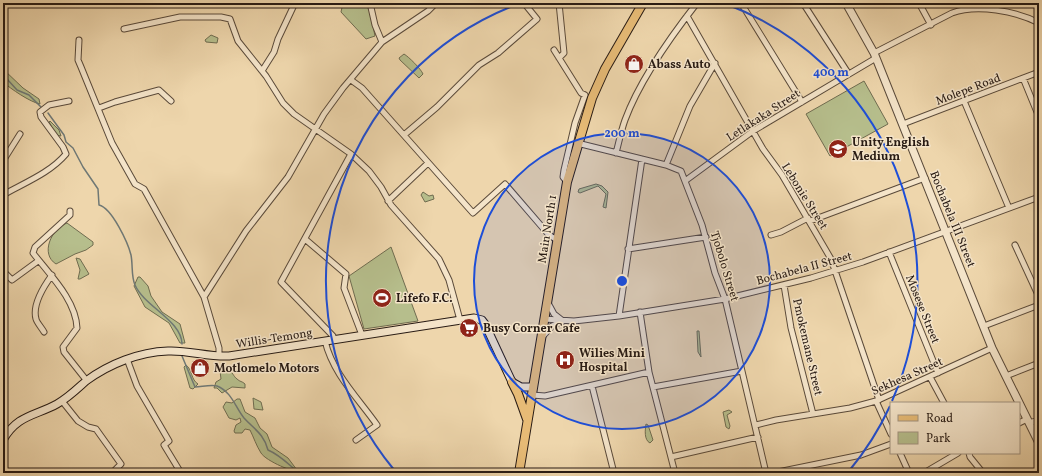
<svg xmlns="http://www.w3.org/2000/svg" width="1042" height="476" viewBox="0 0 1042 476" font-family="Vollkorn,serif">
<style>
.green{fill:#b6be8c;stroke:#6f6c50}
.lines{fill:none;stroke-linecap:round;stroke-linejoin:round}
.stream{stroke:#6f7875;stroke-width:1.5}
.minor-casing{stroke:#5a4a3a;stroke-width:7}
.tertiary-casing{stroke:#5a4a3a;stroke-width:9}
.secondary-casing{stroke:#281b14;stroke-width:9}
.primary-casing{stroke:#281b14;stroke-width:10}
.minor{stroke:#f4e4c9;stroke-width:5}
.tertiary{stroke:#f4e4c9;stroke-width:7}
.secondary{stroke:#f4e4c9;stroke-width:7}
.primary{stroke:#e7bb76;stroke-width:8}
.ring{fill:none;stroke:#1d4ed8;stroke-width:2}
.labels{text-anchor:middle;stroke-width:3;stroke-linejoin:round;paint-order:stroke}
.poi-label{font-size:12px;font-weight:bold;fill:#281b14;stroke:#f4e4c9;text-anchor:start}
.street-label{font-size:12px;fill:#281b14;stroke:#f4e4c9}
.centre{fill:#1d4ed8;stroke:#f4e4c9;stroke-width:2}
.ring-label{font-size:12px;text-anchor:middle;font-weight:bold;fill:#1d4ed8;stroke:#f4e4c9;stroke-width:3;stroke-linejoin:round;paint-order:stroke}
</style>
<rect width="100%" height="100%" fill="#eed6ac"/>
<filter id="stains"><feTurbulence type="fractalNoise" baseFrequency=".005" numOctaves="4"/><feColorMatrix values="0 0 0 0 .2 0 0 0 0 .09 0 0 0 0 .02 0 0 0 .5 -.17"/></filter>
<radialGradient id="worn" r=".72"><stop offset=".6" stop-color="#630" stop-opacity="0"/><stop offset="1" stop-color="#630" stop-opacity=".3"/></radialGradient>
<path class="green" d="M343,3H368L375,36L366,39L341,12Z
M211,35L218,38L217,43L206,42L205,40Z
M404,54C409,57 421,69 423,74L419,78L400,60L399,58Z
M3,69L23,88L39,99L40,104C30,102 11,89 3,82Z
M864,81L888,124L830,156L806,114Z
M50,121L59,130L61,136L56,135L49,122Z
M596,184L602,186L608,192L606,208L603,207L606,194L598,186L580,193L578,192L579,189Z
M423,192L429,196L433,195L434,199L425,202L421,195Z
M67,223L93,242V245L86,250L75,254L56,264C40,254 51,229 67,223Z
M391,247L418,321L364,329L349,276Z
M76,258L80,259L89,274L80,279H78L80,270Z
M138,277H140L148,286L151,296L162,312L180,324L185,343H180L169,323L145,307L134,286Z
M697,331H699L701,357L698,352Z
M186,365C192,369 191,380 198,384L193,389L190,388L184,367Z
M228,370C233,372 233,376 237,379C240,382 242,381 245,384V388L232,387L222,393L217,388H214L216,382L221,379L220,371Z
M253,398L261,402L263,410L254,409Z
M237,399H240L245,412L255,418L260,428L267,434L272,447L288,458L297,470L304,473C294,473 266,461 261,453C256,445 254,438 250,430L245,429L242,433H235L234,431L236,425L241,422L240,418L236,420L229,418L223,407L226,402L232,403Z
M729,410L732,412L727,415L730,426L729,429L726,427L723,412Z
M646,424L648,425L653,440L650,443C644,440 645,430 646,424Z"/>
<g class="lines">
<path class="stream" d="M3,78L7,79L17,90L29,95L41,107
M48,113L64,135L66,142L73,148L83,167L98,189L99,205C112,208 128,243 131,255C133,265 131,276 135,285C144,306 182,321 182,344
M182,356L195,387C201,387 211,384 217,386C232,392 235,407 244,418C254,429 264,434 268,450C280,455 288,464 299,473"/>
<g class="minor-casing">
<path id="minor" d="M370,3L375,25L382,42
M559,3L564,53L559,58
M741,3L802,102
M803,3L848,73
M919,3L931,25
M687,16L763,149L782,175L831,259L879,400
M124,29L180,17H221L230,19L238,41L266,76L283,103L294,114L351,154L369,171L381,187L391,205L439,259L449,280L460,320
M79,40L78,60L81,67L112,143L135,184L144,189L204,297
M554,50L581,93L585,95L575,123L564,170L563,177L567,182
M874,53L952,13C977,4 1016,11 1039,23
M262,71L274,52L278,39L295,3
M1023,78L1039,117
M351,80L362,88L473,213L505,184L549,235L557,240
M964,101L1009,208
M99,108L115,102L159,90L171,101
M903,124L1039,72
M404,135L437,107L479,65L498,53L537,19L524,3
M577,143L666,165L681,171L702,225L715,273L725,299L766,473
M616,153C619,142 621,131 625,120C639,82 672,35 697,3
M3,161L20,134
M666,165L690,106L715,63
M685,181L753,131L876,58
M3,195C24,183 50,173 66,154L63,147L41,117L40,112L49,105L69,101
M388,201L428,163
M70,211V215L35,247L33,253C49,274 76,300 77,328L63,347L64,352L87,381
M810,221L925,178
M771,235L781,232L808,218
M305,239L346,274L344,288L362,335
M1015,245L1039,297
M628,249L706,237
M889,252L938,373
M3,271L12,280L38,261
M784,285L791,328L813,414
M548,303L554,314L563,321
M640,312L649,372
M619,316L642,159
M544,319L574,321L619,316L725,299L811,278L863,262L1039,197
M984,326L1039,305
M44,332C42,328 37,323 36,319C32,305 44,286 52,275
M543,336L552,326L561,322
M334,340L333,336L281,282L351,154
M325,341C333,374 358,398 377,425L356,440
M219,356V348L204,297L246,231L288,177L324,114L343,88L382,42L428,11L436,3
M127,359L137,386L169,441L164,445L181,473
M1006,376L1039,363
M930,377L944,403
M592,386L614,473
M653,387L742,371
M532,395L545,396L649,372L675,473
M62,401L78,421L88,427L96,429L121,464L112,473
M876,401L891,434
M1019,423L1027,419
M1029,423L1039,420
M756,425L776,420L850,408L876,401L992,348
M900,453L909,473
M969,453L970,457L983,473
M671,457L758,437
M773,473L861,455L891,444
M924,473L958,453"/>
</g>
<g class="tertiary-casing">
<path id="tertiary" d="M846,3L874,53L992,348L1039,443"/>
</g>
<g class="secondary-casing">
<path id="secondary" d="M3,440C17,415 35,416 57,404C68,398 77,389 86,381C109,364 139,352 168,351C188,350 208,357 229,356L474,318L482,320L485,324L512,382L521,387H533"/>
</g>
<g class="primary-casing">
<path id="primary" d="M512,382L518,394L527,419
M519,473L567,182L592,98L605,69L643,3"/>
</g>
<use href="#minor" class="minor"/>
<use href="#tertiary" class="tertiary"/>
<use href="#secondary" class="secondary"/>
<use href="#primary" class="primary"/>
</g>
<circle cx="622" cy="281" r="148" fill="#1d4ed8" fill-opacity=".12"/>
<g class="ring">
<circle cx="622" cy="281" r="148"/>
<path d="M890 406A296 296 0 0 1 849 471M395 471A296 296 0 0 1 518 4M726 4A296 296 0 0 1 892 401"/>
</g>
<defs>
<g id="shop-disc" transform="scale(1)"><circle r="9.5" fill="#8f2418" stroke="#f4e4c9"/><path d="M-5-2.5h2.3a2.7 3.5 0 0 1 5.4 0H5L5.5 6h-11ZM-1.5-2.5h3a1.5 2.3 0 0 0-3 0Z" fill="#fff"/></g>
<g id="school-disc" transform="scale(1)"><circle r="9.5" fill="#8f2418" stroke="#f4e4c9"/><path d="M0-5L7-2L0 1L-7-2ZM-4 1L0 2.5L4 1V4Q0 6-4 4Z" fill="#fff"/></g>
<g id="stadium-disc" transform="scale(1)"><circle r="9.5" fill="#8f2418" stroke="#f4e4c9"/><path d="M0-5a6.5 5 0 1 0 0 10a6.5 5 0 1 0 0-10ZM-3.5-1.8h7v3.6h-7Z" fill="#fff"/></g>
<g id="supermarket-disc" transform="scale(1)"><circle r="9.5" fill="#8f2418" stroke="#f4e4c9"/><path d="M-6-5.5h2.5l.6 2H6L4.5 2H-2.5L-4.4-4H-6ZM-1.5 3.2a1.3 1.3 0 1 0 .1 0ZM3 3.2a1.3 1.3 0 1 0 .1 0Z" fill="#fff"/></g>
<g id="hospital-disc" transform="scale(1)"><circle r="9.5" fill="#8f2418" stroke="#f4e4c9"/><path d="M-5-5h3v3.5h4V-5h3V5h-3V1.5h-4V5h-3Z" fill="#fff"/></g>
</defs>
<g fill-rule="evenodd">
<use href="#shop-disc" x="634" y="64"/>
<use href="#school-disc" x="838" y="149"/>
<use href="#stadium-disc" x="382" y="298"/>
<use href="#supermarket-disc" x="469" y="328"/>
<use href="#hospital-disc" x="565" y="360"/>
<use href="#shop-disc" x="200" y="368"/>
</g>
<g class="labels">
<g class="poi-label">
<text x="648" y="68">Abass Auto</text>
<text x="852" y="146">Unity English<tspan x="852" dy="14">Medium</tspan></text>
<text x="396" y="302">Lifefo F.C.</text>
<text x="483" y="332">Busy Corner Cafe</text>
<text x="579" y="357">Wilies Mini<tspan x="579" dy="14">Hospital</tspan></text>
<text x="214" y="372">Motlomelo Motors</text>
</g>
<g class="street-label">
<text transform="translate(968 89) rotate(-21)" y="4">Molepe Road</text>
<text transform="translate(763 115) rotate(-33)" y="4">Letlakaka Street</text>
<text transform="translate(805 196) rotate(58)" y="4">Lebonie Street</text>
<text transform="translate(953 219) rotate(68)" y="4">Bochabela III Street</text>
<text transform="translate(547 229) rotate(-81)" y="4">Main North 1</text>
<text transform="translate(725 266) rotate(73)" y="4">Tjobolo Street</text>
<text transform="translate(804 268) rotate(-15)" y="4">Bochabela II Street</text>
<text transform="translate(923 309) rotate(68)" y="4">Mosese Street</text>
<text transform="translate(274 338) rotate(-9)" y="4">Willis-Temong</text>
<text transform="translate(808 347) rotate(77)" y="4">Pmokemane Street</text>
<text transform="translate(907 376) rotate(-24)" y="4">Sekhesa Street</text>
</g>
</g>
<circle cx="622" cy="281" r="6" class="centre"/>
<g class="ring-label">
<text x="831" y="76">400 m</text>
<text x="622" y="137">200 m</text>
</g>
<rect width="1042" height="476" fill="none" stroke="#eed6ac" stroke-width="16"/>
<rect x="4" y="4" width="1034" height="468" fill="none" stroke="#281b14" stroke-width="2"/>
<rect x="8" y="8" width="1026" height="460" fill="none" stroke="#281b14"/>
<rect x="890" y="402" width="130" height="52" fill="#f4e4c9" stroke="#a29481"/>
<rect x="898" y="415" width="20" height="6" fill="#e7bb76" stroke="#a29481"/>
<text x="926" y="422" font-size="12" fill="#281b14">Road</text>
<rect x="898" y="432" width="20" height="12" fill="#b6be8c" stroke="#a29481"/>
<text x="926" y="442" font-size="12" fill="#281b14">Park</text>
<rect width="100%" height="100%" filter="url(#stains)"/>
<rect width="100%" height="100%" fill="url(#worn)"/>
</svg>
